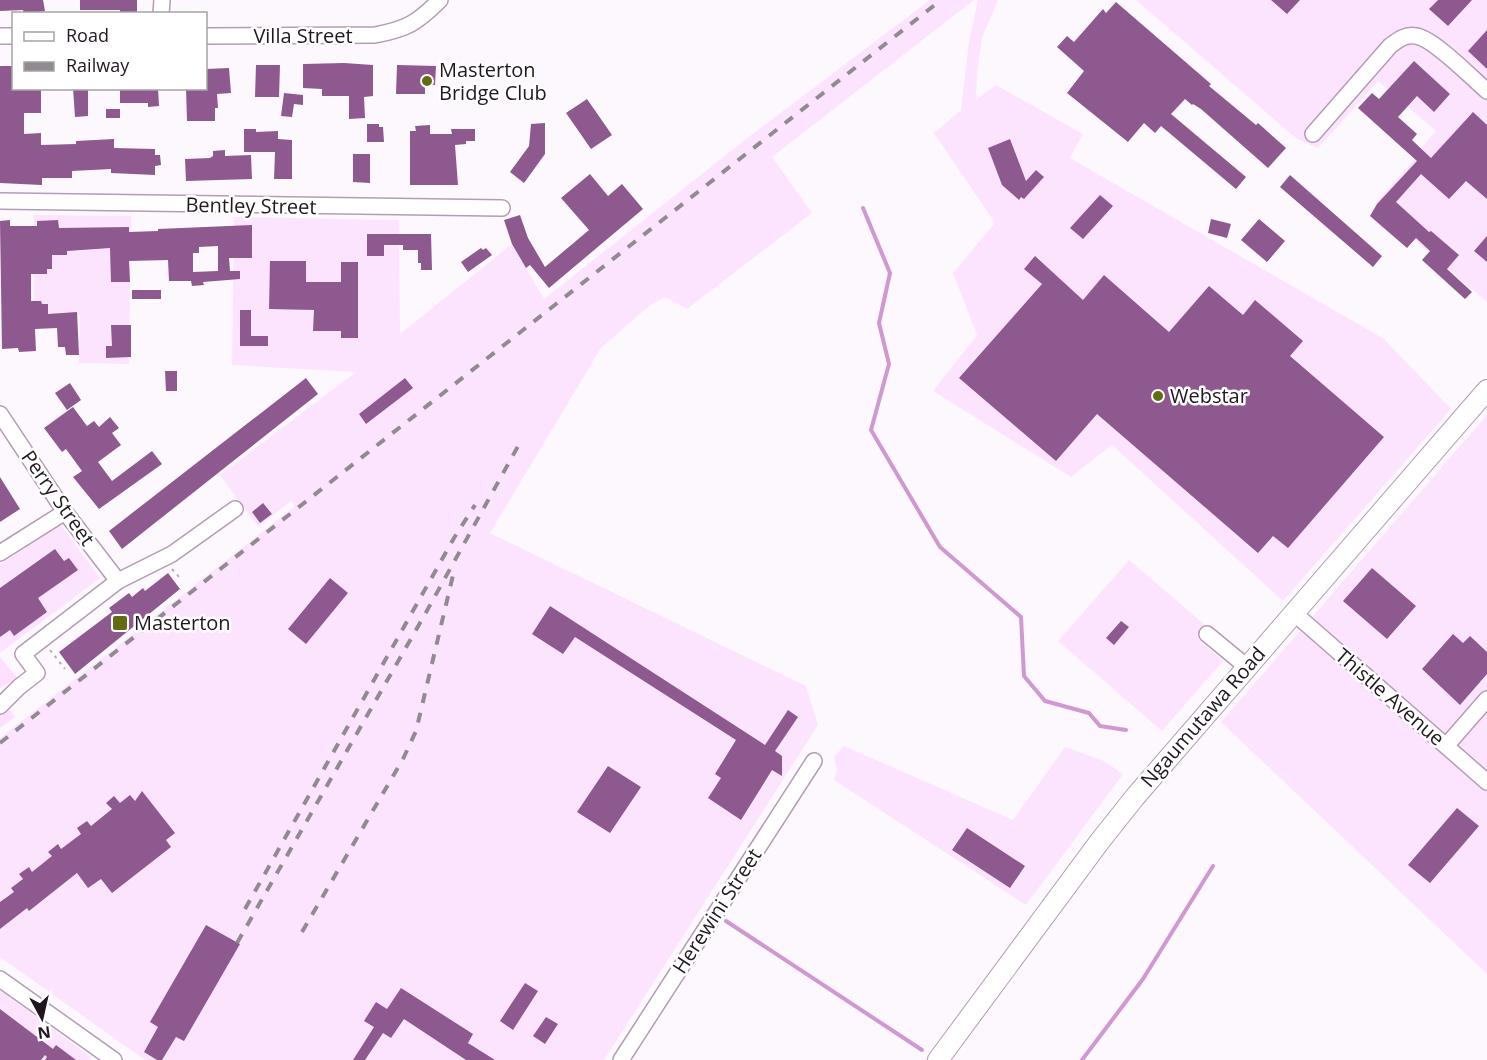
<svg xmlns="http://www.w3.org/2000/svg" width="1487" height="1060" viewBox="0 0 1487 1060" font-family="'Open Sans',sans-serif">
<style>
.built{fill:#fde4fe}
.green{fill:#fedfff}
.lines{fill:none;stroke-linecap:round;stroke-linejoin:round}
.stream{stroke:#cf98d2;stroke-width:4}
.building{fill:#8d598f;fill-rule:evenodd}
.minor-casing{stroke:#b49cb5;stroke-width:18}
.major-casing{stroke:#b49cb5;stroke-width:22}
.path{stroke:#b6b0b6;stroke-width:2;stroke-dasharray:3 4.5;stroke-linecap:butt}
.minor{stroke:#fff;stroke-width:15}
.major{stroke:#fff;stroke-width:20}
.rail{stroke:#918a91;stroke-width:4;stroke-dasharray:10 10;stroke-linecap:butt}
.poi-dot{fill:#636c11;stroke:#fff;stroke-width:2}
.labels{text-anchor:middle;stroke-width:5;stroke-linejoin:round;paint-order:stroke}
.street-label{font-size:20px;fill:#201720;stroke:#fff}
.poi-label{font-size:20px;fill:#201720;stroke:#fff;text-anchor:start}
</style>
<rect width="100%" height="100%" fill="#fdf8fd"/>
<path class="built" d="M930,0H974L772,157L812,213L687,309L665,297L650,305L601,348L490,533L806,686L818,725L604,1060H145L0,957V738L295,506L291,501L258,527L220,475L356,372L232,365L234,217L399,220L400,334L512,244L544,299L746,139Z
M978,0H998L982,38L977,73L976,100L996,85L1083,134L1070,158L1384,339L1451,409L1283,601L1112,445L1071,477L933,391L977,335L953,273L995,223L934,133L961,110L969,42Z
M1136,0H1487V302L1374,205L1422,151L1420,149L1436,131L1378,81L1318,148L1297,139Z
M34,215L131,216L129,364L79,363L80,315L34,314Z
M1487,415V974L1221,722Z
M60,524L100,578L0,653V565Z
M1129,560L1211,630L1201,642L1223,661L1162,731L1058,641Z
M844,746L1013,820L1065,747L1104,761L1123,774L1026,905L834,780L837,771L834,757Z
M0,990L91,1057L89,1060H0Z"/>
<path class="green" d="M0,657L17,678L0,688Z
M0,697L15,717L0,728Z"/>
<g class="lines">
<path class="stream" d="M863,208L890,273L879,323L889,364L871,430L940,547L1021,617L1024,676L1045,701L1089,713L1100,726L1126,730
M726,921L922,1050
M1082,1060L1143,979L1213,866"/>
</g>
<path class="building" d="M0,0H43L45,11L26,14H24L23,10L0,11Z
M80,0H137V12L120,13V10H80Z
M1271,0H1300L1287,14Z
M1438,0H1472L1448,26L1429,9Z
M1116,2L1211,84L1209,86L1256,125L1258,123L1286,148L1268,168L1201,109L1193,104L1192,105L1185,99L1171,114L1246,177L1236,189L1161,126L1155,133L1144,123L1128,142L1067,93L1084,71L1057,47L1067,36L1074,42L1103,9L1106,13Z
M1487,30V69L1468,51Z
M1414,61L1450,94L1434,112L1417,96L1398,117L1417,134L1412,140L1431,158L1473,112L1487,125V199L1466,181L1449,199L1421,174L1396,202L1429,232L1431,231L1459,255L1447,269L1472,292L1465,299L1422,260L1430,251L1416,238L1407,248L1370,216L1377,204L1417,161L1358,108L1372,93L1379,99Z
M344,63L373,65V96L364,97L365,118L349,119V96H322V89L303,88V64Z
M256,65H280L279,97H255Z
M397,65L436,66L435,85H425V94H396Z
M0,66H14V88H41V113H24V134L41,133V145L76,144V141L114,139V148L155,149V155H160L161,165L155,166V175L111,173V169L72,171V178H42V185L0,183Z
M229,68L231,93L217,94L218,108H215V121H187L186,88H206V69Z
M73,88H88V116L75,117Z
M120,88H158L159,106L148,107V103H120Z
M284,93L303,95V105L294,104L292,117L281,116Z
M587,99L612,135L591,149L566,113Z
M106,109H120V118H106Z
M545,123V154L524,183L510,172L529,146L531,124Z
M367,124H379V127H383L384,142H367Z
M430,125V134H452L451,129H475V141H466V144L455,145L458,185H410V131H416L415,126Z
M244,129H256V132L278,131V139L292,140V179H274L275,152H244Z
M1010,139L1026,181L1036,170L1044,177L1024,199L1021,197L1019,200L1002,185L988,148Z
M225,150V156L251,155L252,179L186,181L185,159L210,158L213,156V151Z
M353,154H370V183L353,182Z
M590,174L608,196L622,184L643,209L549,288L530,265L526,268L512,244L504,220L520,215L528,238L545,267L589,230L561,198Z
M1290,175L1382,256L1373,267L1280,187Z
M1100,195L1113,206L1083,239L1070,228Z
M1211,219L1231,224L1227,238L1208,233Z
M1259,219L1285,241L1267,262L1241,240Z
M10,220V226H37V221L58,220L59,228L129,227V232L158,231V229L252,225V258H229L230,271H240V279L203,282L204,285L192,286L191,281H169L168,260L129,261L130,282H111L110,248L67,251V255H52V269H47V274H31V301H41L42,304H48V314L77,312L79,355H66L65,347H58L57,328L35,329L36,351L19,352L18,348L2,349L0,221ZM218,246V271L193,272V253H199V247Z
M367,234H431L432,270H421V263H418V250H403V245H384V256H367Z
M1487,236V262L1474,251Z
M481,248L483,250L486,248L492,255L468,272L461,262Z
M1035,256L1083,300L1104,275L1169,332L1209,286L1243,315L1255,300L1303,341L1290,356L1384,437L1288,548L1273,536L1258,553L1097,414L1056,461L959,378L1042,284L1024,269Z
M270,261H306V282H341V262H358V338H341V331H313L314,310L269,309Z
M132,290H161V299H132Z
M240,310H251V336H268V346H240Z
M111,325H131V357L106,358V346H112Z
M165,371H177V391H166Z
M306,378L318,394L122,549L109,531Z
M405,378L413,388L366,424L359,414Z
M70,383L81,400L67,410L55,393Z
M73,407L87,426L94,421L99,427L110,417L119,428L112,433L121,445L98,462L112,481L152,451L162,464L99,509L73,477L82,471L66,449L62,452L44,428Z
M0,477L20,509L0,522Z
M263,503L272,514L260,523L252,512Z
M55,549L64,561L69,558L78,570L38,598L47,612L14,636L10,630L0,637V588Z
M1372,568L1416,606L1387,639L1343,601Z
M168,573L180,589L75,674L59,652L112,612L109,608L129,593L132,597L143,588L145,591Z
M330,578L348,593L306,644L288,629Z
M550,606L765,745L788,710L798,717L775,751L782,756V776L772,770L741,820L708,798L721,778L715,774L736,740L575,637L563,654L532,634Z
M1121,621L1129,627L1114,645L1106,638Z
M1453,634L1463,643L1470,636L1487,652V674L1460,705L1422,669Z
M608,766L641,787L610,833L577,812Z
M142,791L175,833L166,840L171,847L112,893L101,879L88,888L77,873L29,911L27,908L0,929V902L14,892L11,888L23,879L19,874L29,867L32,872L52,856L48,852L58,844L61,849L81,834L77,828L87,821L91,826L112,809L106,803L114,796L120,803L130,795L135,801Z
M1457,808L1479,826L1430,883L1408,865Z
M967,828L1025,866L1010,888L952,850Z
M206,925L240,944L184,1041L176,1037L162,1060H157L144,1052L158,1027L150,1022Z
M525,983L538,991L513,1030L500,1021Z
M401,988L473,1034L468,1043L495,1060H466L404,1019L391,1038L383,1033L365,1060H353L374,1027L364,1021L376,1002L387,1009Z
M0,1009L53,1049L56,1045L76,1060H45L47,1057L45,1055L41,1060H0Z
M546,1017L558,1024L545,1044L533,1036Z"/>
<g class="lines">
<g class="minor-casing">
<path id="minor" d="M161,14L162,0
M0,36H14
M206,36L375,35C407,29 417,23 440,0
M1313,134L1390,46C1398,40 1405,34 1416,36C1433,38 1472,78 1487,91
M0,201L502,208
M0,414L65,512L118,581
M0,553L65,512
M1294,613L1487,782
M1207,634L1247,667
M0,706L19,687L37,673L23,654L118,581L172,554L235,509
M1446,746L1487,699
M0,979L114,1060
M621,1060L814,761"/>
</g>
<g class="major-casing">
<path id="major" d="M938,1060L1100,841L1135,797L1487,390"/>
</g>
<path class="path" d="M172,569L180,578
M50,650L65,669"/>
<use href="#minor" class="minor"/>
<use href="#major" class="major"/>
<path class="rail" d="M0,743L941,0
M245,909L454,538L475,505
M302,932L403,759L416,731L454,571
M237,943L424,616L522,439"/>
</g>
<g class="poi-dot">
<circle cx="427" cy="81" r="6"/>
<circle cx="1158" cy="396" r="6"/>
<rect x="112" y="615" width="16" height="16" rx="3"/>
</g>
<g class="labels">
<g class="street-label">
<text x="303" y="43">Villa Street</text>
<text transform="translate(251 206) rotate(1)" y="7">Bentley Street</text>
<text transform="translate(58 498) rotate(55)" y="7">Perry Street</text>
<text transform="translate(1390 697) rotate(41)" y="7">Thistle Avenue</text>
<text transform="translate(1203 717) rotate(-49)" y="7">Ngaumutawa Road</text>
<text transform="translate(717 911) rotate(-57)" y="7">Herewini Street</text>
</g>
<g class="poi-label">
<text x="439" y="77">Masterton<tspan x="439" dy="23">Bridge Club</tspan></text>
<text x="1170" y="403">Webstar</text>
<text x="134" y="630">Masterton</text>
</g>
</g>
<rect x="12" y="12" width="195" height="78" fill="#ffffff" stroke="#a6a2a6" stroke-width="1.5"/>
<rect x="24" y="32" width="30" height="9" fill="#ffffff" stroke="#a6a2a6" stroke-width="1.5"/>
<text x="66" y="42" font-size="18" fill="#201720">Road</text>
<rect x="24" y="62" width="30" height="9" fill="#918a91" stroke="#a6a2a6" stroke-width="1.5"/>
<text x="66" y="72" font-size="18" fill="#201720">Railway</text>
<g transform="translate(42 1018) rotate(172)" stroke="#ffffff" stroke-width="4.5" paint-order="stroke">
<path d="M0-4.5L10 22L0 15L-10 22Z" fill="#201720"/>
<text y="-9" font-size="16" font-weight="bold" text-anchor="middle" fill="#201720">N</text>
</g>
</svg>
